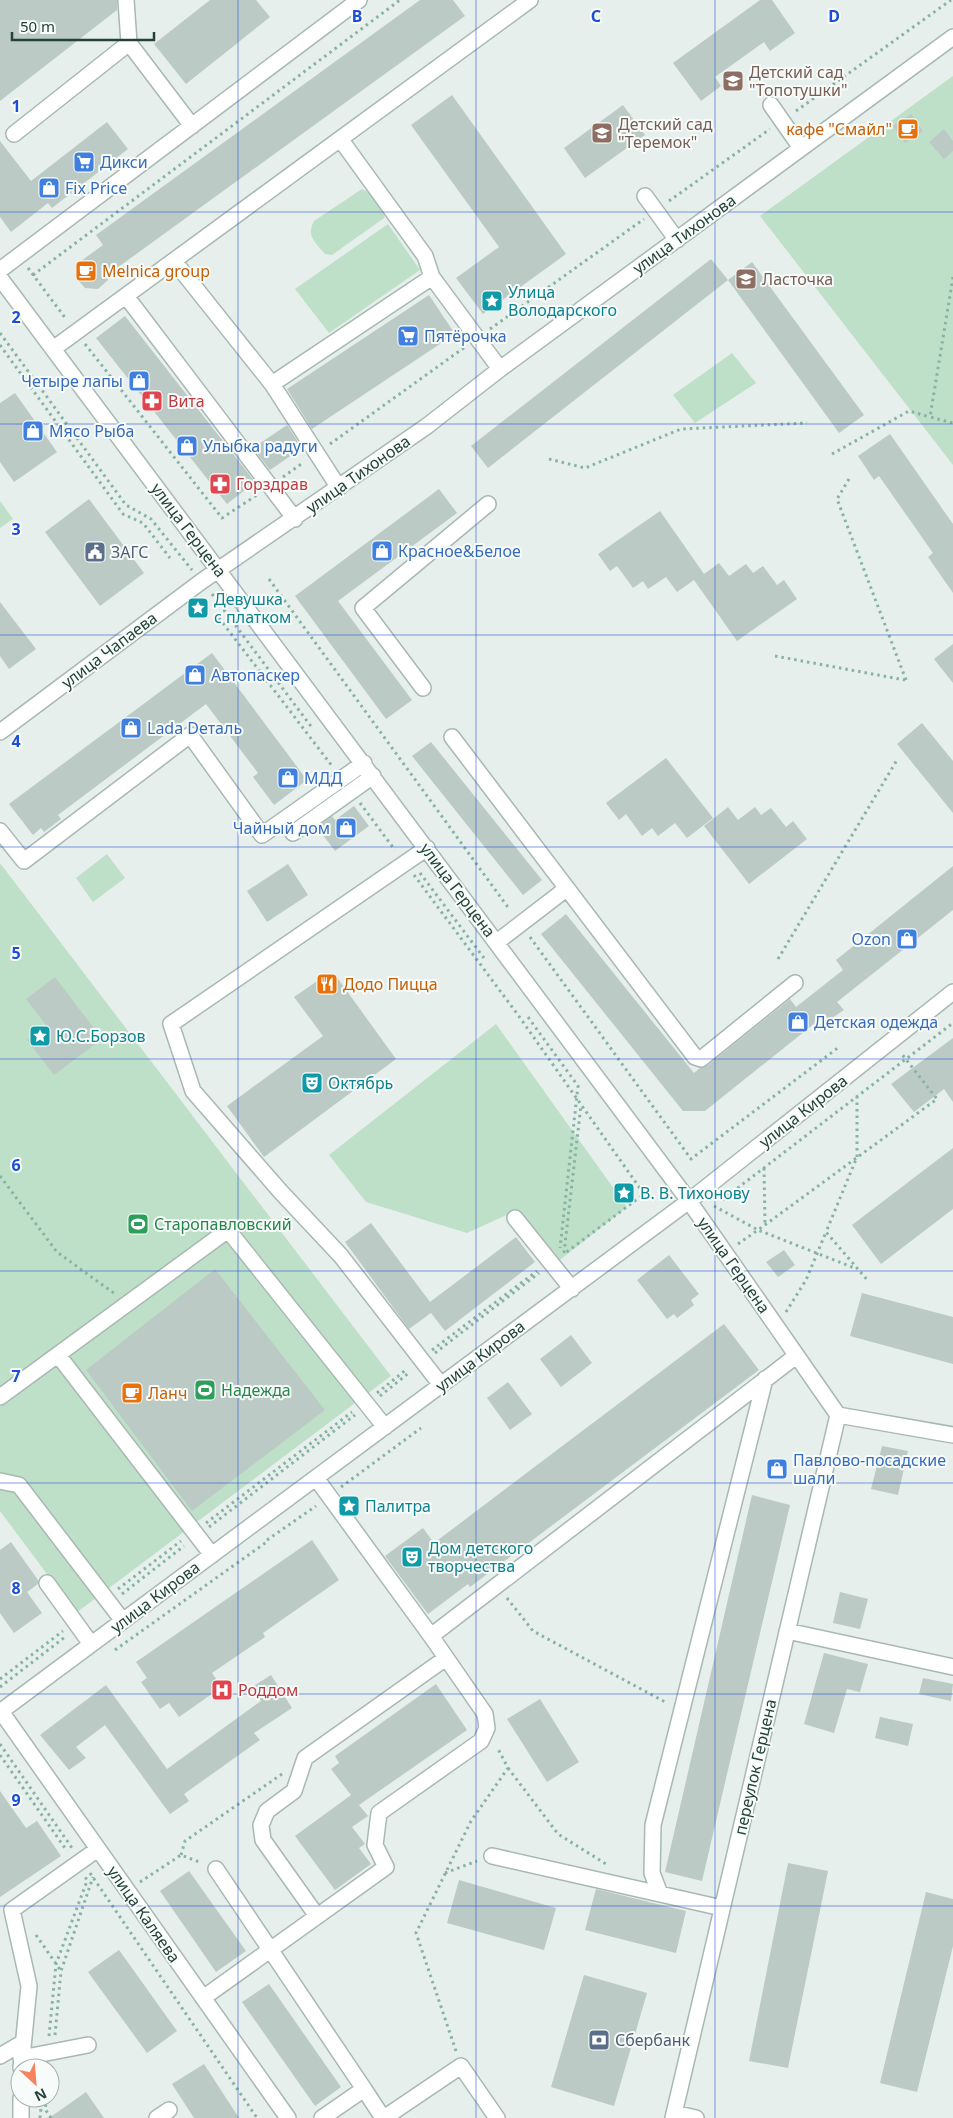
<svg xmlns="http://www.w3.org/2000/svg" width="953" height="2118" viewBox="0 0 953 2118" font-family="'Noto Sans',sans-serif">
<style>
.green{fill:#bfe0c8}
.building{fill:#bbcac4}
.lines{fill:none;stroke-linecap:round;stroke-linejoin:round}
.minor-casing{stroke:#a8b8b2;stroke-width:18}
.path{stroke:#86b3a5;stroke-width:3;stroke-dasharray:2.5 4;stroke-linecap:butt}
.minor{stroke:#fff;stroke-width:15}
.grid{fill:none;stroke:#1d4ed8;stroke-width:1;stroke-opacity:0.55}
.labels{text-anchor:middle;stroke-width:4;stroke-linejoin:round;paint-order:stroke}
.education-label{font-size:16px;fill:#785e54;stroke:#f7fbf9;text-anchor:start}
.food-label{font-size:16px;fill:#c56008;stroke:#f7fbf9;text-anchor:start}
.shop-label{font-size:16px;fill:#366cbe;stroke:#f7fbf9;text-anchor:start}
.street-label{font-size:16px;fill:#24423a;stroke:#f7fbf9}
.culture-label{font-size:16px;fill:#0d838f;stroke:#f7fbf9;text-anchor:start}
.health-label{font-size:16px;fill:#be3a42;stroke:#f7fbf9;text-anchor:start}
.service-label{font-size:16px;fill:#4e5e75;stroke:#f7fbf9;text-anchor:start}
.leisure-label{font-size:16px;fill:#27864d;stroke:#f7fbf9;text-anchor:start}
.grid-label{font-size:16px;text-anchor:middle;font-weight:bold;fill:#1d4ed8;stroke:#f7fbf9;stroke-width:4;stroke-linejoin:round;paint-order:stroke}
</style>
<rect width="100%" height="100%" fill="#e6efeb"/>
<path class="green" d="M953,76V465L760,216Z
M362,189L370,193L385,213L384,218L332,255L325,254C315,242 306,236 314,221Z
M388,224L420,270L329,333L295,289Z
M732,353L756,383L695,423L673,395Z
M0,501L13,519L0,528Z
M107,854L125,878L93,902L76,878Z
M0,863L391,1376L76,1613L0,1511Z
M496,1024L627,1207L556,1263L518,1210L467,1233L366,1202L329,1155Z"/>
<path class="building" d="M0,0H117V10L0,101Z
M210,0H256L270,17L186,84L154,44Z
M420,0H453L465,16L110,273L108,280L98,289L85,288L76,278L77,264L103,245L96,235Z
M760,0H772L795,33L770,51L764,42L715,77L721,86L701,101L673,63Z
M452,95L566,254L483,314L456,278L499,247L411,125Z
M623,105L645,135L585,178L564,148Z
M911,114L923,131L905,143L893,126Z
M107,122L128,149L52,208L48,203L11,232L0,217V141L31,181Z
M944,129L953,141V151L944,159L929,142Z
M711,259L728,280L488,468L471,446Z
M752,262L864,415L839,433L728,280Z
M429,295L455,334L312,429L287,389Z
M125,316L255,482L227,504L96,338Z
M15,393L57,452L14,482L0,462V403Z
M287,425L302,448L270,470L253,448Z
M890,434L953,524V593L928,557L933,553L879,476L874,480L858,456Z
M439,489L457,513L338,601L412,700L386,719L295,596Z
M89,499L144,573L100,606L45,532Z
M660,511L704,574L719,563L729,576L746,564L753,573L763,566L777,585L784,580L797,599L737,641L694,580L677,592L666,577L648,589L643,581L633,588L617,566L610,571L598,554Z
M0,602L36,649L9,669L0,656Z
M953,644V683L934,659Z
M212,653L307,780L274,805L253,777L258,773L206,704L58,815L61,819L44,832L41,828L33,835L9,804Z
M922,723L953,761V813L897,744Z
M431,742L542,880L523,895L412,756Z
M666,758L713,818L687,838L675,823L658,836L652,828L642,836L626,814L619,820L606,803Z
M354,806L369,826L335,851L317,827L332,816L335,820Z
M728,807L738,820L755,807L761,815L771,808L786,827L793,821L807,839L749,884L704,826Z
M288,864L308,895L267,922L247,891Z
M953,866V910L837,1002L844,1010L829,1020L825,1015L705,1111H683L541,934L566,914L694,1073L700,1068L707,1066L790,999L796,1007L843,970L836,960Z
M326,975L336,976L396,1059L264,1157L227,1106L323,1036L294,997Z
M55,977L102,1039L54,1075L27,1040L46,1025L26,999Z
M953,1038V1102L944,1089L914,1112L891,1084Z
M953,1148V1209L881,1264L852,1225Z
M371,1223L430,1302L516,1237L535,1262L445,1331L431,1313L409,1329L345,1242Z
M784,1250L795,1265L778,1277L766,1262Z
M669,1255L699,1294L691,1300L694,1305L677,1318L674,1314L667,1319L637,1280Z
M215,1269L325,1410L192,1511L86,1370Z
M862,1293L953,1317V1364L850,1336Z
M724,1324L759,1370L470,1587L468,1584L428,1614L385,1556L423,1528L434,1543Z
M571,1335L592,1363L561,1387L540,1359Z
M508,1382L532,1414L510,1430L487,1398Z
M882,1446L908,1451L898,1495L871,1489Z
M752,1495L790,1505L702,1881L665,1872Z
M312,1540L339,1580L263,1633L265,1637L212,1673L222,1687L179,1717L169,1703L160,1709L141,1682L147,1678L136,1662Z
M11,1542L38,1580V1584L27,1592L42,1613L14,1633L0,1613V1550Z
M840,1592L868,1599L860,1629L833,1623Z
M824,1653L868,1664L860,1692L847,1689L834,1733L804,1724Z
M271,1675L292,1708L254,1733L260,1740L184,1794L189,1801L170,1814L105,1725L76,1747L86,1758L69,1770L40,1735L106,1685L167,1769L261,1701L252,1687Z
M923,1678L953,1684L951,1701L919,1694Z
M436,1684L467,1730L359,1805L368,1816L352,1827L365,1844L359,1848L371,1864L335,1890L295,1836L351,1795L331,1769L339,1763L335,1756Z
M540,1699L579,1762L547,1782L507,1719Z
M880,1717L913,1724L908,1746L875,1738Z
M0,1791L26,1828L37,1821L61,1856L0,1897Z
M788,1863L828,1871L788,2068L749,2061Z
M189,1871L246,1951L216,1972L160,1891Z
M459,1880L556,1908L544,1950L447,1923Z
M596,1889L686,1911L676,1953L585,1930Z
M926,1892L953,1899V1946L917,2092L880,2083Z
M119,1950L177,2031L147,2053L88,1972Z
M584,1975L647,1993L614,2106L551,2087Z
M269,1984L341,2087L315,2106L242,2002Z
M204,2064L239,2118H194L172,2084Z
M86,2092L104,2118H49Z"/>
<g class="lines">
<g class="minor-casing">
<path id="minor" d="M126,0L129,43
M771,105L801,148
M14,134L129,43L192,126
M341,140L425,256L432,277
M645,196L677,240
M174,261L272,384
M0,270L359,0
M0,278L689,1201L838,1415L953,1435
M126,296L295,519
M53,349L530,0
M339,488L272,384L432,277L500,369
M423,688L363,608L488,504
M0,732L202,581L427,426L500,369L953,37
M452,737L695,1057L701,1059L795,983
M0,831L24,861L190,735L262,835L364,763
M293,833L373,776
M427,848L171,1024L193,1091L280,1191L341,1256L441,1385
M497,942L566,889
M515,1218L572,1289
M58,1355L212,1555
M0,1397L228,1230L385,1427
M316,1478L431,1636L796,1356
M0,1481L19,1485L123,1621
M47,1583L91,1644
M787,1631L953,1667
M0,1710L288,2118
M0,1712L689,1201L953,992
M492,1856L722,1908
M216,1869L364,2089L322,2118
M660,1894L652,1873L653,1825L765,1379
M317,1916L263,1840L261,1825L267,1811L294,1791L305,1758L446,1658
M203,1998L386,1867L375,1845L379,1813L481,1741L487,1728L485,1714L431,1636
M0,2056L22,2043
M21,2058L88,2045
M21,2068L29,1986L12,1910L98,1849
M364,2089L383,2118
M21,2098V2118
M674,2113L696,2118
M157,2118L169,2110
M384,2118L461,2066L497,2118
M673,2118L838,1415"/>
</g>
<path class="path" d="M796,111L951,0
M669,201L770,129
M28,268L66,319
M33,275L400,0
M953,277L930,417L953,423
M490,329L644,219
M0,333L126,505L151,519L192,570
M85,344L222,518L257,495
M0,345L123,514L143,523L170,558
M330,444L465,347
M832,454L909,411L930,417
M549,459L585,468L681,429L807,423
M283,477L304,462
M849,479L837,499L906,680
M269,579L510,910
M212,594L313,729
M219,618L332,766
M775,656L905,680
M360,803L395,850
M420,873L484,958
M414,875L518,1015L644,1194L564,1254
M530,937L691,1159L839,1047
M778,959L897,760
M528,1017L578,1086L560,1248
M857,1096V1157L826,1232L869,1282
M764,1168L765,1224
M0,1176L57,1252L115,1294
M722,1200L953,1023
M714,1206L758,1230L937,1099L901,1053
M738,1244L758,1230L857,1269
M564,1253L581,1105
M786,1312L806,1280L826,1232
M432,1350L537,1271
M435,1353L539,1273
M377,1393L407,1369
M380,1396L410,1372
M341,1487L421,1428
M206,1523L352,1412
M209,1527L355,1415
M267,1540L316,1506
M118,1589L181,1541
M122,1594L184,1546
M507,1598L533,1631L667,1703
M115,1650L268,1541
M0,1679L63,1631
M0,1687L65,1637
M0,1744L72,1848
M0,1755L67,1851
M508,1768L558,1834L606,1864
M181,1855L185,1841L282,1774
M90,1873L257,2118
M445,1873L477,1861
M140,1882L181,1855L202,1863
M36,1935L61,1971
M55,2035L61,1971L93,1877
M49,2036L56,1964L87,1881L85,1876
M456,2051L416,1933L471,1821L508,1768L497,1747
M47,2098L45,2109L51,2118
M40,2118L42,2098"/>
<use href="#minor" class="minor"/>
</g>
<path class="grid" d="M238,0V2118M476,0V2118M715,0V2118M0,212H953M0,424H953M0,635H953M0,847H953M0,1059H953M0,1271H953M0,1483H953M0,1694H953M0,1906H953"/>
<defs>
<g id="school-square" transform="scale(1.125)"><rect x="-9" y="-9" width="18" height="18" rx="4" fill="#8d6e63" stroke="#f7fbf9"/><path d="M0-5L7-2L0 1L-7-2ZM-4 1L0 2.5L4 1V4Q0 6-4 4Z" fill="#fff"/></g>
<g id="cafe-square" transform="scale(1.125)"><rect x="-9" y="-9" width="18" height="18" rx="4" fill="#e8710a" stroke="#f7fbf9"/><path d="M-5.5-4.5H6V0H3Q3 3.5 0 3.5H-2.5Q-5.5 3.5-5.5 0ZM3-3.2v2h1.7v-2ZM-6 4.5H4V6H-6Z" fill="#fff"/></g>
<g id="supermarket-square" transform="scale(1.125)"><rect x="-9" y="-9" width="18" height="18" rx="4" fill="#3f7fe0" stroke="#f7fbf9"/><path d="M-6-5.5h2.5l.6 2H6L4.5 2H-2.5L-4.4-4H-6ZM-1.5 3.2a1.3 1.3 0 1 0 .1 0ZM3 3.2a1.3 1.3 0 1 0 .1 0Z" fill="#fff"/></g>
<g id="shop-square" transform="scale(1.125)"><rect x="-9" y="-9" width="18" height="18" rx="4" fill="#3f7fe0" stroke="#f7fbf9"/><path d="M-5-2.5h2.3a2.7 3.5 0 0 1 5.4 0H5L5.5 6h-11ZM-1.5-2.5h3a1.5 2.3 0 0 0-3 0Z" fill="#fff"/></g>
<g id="sight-square" transform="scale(1.125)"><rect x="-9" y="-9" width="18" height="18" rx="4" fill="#0f9aa8" stroke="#f7fbf9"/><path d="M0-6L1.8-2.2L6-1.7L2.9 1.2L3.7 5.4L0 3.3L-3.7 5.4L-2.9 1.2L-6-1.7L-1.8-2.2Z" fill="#fff"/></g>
<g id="pharmacy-square" transform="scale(1.125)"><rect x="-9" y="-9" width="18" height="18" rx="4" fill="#e0444e" stroke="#f7fbf9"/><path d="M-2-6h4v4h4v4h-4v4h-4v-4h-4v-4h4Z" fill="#fff"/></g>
<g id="civic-square" transform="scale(1.125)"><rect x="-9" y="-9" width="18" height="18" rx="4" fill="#5c6f8a" stroke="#f7fbf9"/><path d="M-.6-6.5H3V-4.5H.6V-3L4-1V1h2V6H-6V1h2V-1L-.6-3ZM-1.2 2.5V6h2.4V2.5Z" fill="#fff"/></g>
<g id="restaurant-square" transform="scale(1.125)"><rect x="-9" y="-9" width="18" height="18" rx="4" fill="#e8710a" stroke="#f7fbf9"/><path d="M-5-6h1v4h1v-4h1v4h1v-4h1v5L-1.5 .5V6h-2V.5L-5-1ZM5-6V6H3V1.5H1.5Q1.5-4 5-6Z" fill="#fff"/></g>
<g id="theatre-square" transform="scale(1.125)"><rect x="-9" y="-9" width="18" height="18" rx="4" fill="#0f9aa8" stroke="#f7fbf9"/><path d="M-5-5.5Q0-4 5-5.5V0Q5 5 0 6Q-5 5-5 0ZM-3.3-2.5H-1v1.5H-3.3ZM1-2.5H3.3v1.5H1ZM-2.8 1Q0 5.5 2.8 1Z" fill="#fff"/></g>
<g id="stadium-square" transform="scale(1.125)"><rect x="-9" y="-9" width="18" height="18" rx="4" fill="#2e9e5b" stroke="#f7fbf9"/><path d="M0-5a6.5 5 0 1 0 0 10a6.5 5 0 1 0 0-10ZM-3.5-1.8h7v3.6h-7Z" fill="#fff"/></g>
<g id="hospital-square" transform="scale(1.125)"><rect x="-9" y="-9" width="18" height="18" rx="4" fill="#e0444e" stroke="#f7fbf9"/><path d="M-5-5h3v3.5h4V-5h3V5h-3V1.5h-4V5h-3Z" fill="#fff"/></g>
<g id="bank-square" transform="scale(1.125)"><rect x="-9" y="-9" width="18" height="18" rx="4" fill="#5c6f8a" stroke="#f7fbf9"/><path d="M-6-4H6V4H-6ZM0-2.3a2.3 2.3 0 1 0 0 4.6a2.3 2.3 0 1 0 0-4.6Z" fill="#fff"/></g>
</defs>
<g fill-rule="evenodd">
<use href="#school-square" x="733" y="81"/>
<use href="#cafe-square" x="908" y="129"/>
<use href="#school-square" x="602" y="133"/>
<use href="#supermarket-square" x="84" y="162"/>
<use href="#shop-square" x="49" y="188"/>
<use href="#cafe-square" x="86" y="271"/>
<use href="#school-square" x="746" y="279"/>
<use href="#sight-square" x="492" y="301"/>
<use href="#supermarket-square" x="408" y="336"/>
<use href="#shop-square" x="139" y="381"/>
<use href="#pharmacy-square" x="152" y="401"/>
<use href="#shop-square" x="33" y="431"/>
<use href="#shop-square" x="187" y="446"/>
<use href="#pharmacy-square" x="220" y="484"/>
<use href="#shop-square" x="382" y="551"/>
<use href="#civic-square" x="95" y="552"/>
<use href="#sight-square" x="198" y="608"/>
<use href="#shop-square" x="195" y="675"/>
<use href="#shop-square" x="131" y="728"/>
<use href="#shop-square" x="288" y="778"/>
<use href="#shop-square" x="346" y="828"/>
<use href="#shop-square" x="907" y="939"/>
<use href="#restaurant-square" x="327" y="984"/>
<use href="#shop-square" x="798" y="1022"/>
<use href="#sight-square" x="40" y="1036"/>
<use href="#theatre-square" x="312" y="1083"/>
<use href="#sight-square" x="624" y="1193"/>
<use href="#stadium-square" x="138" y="1224"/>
<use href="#stadium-square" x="205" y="1390"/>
<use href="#cafe-square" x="132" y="1393"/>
<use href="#shop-square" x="777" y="1469"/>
<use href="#sight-square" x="349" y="1506"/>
<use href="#theatre-square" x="412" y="1557"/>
<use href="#hospital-square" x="222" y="1690"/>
<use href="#bank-square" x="599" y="2040"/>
</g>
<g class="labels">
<g class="education-label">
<text x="749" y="78">Детский сад<tspan x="749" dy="18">"Топотушки"</tspan></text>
<text x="618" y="130">Детский сад<tspan x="618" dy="18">"Теремок"</tspan></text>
<text x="762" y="285">Ласточка</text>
</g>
<g class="food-label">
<text x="892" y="135" text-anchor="end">кафе "Смайл"</text>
<text x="102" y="277">Melnica group</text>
<text x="343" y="990">Додо Пицца</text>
<text x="148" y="1399">Ланч</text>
</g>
<g class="shop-label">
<text x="100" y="168">Дикси</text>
<text x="65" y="194">Fix Price</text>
<text x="424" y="342">Пятёрочка</text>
<text x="123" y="387" text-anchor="end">Четыре лапы</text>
<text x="49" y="437">Мясо Рыба</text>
<text x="203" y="452">Улыбка радуги</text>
<text x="398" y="557">Красное&amp;Белое</text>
<text x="211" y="681">Автопаскер</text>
<text x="147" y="734">Lada Dеталь</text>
<text x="304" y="784">МДД</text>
<text x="330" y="834" text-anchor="end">Чайный дом</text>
<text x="891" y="945" text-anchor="end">Ozon</text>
<text x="814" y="1028">Детская одежда</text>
<text x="793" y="1466">Павлово-посадские<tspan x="793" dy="18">шали</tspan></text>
</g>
<g class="street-label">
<text transform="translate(684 234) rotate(-36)" y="6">улица Тихонова</text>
<text transform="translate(358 474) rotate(-35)" y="6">улица Тихонова</text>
<text transform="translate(189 530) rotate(53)" y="6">улица Герцена</text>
<text transform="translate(109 650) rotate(-37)" y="6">улица Чапаева</text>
<text transform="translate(458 890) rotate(53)" y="6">улица Герцена</text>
<text transform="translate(803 1111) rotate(-38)" y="6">улица Кирова</text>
<text transform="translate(734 1265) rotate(55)" y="6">улица Герцена</text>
<text transform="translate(480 1356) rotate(-37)" y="6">улица Кирова</text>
<text transform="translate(155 1597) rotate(-37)" y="6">улица Кирова</text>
<text transform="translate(755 1767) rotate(-77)" y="6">переулок Герцена</text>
<text transform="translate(144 1914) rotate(55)" y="6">улица Каляева</text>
</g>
<g class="culture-label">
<text x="508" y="298">Улица<tspan x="508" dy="18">Володарского</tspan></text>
<text x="214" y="605">Девушка<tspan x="214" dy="18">с платком</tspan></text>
<text x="56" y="1042">Ю.С.Борзов</text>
<text x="328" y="1089">Октябрь</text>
<text x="640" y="1199">В. В. Тихонову</text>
<text x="365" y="1512">Палитра</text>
<text x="428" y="1554">Дом детского<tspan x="428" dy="18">творчества</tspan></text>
</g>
<g class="health-label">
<text x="168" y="407">Вита</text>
<text x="236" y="490">Горздрав</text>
<text x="238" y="1696">Роддом</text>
</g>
<g class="service-label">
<text x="111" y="558">ЗАГС</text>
<text x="615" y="2046">Сбербанк</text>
</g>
<g class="leisure-label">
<text x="154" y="1230">Старопавловский</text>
<text x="221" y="1396">Надежда</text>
</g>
</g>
<g class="grid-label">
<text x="357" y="22">B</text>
<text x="596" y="22">C</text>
<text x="834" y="22">D</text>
<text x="16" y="112">1</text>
<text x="16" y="323">2</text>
<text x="16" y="535">3</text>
<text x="16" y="747">4</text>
<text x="16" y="959">5</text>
<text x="16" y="1171">6</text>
<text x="16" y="1382">7</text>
<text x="16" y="1594">8</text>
<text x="16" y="1806">9</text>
</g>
<g transform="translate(35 2083) rotate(154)"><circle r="24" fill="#f7fbf9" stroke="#a3b1ad"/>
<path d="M0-4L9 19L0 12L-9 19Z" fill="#f4845f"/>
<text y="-8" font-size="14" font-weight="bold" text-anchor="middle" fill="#24423a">N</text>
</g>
<path d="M12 32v8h142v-8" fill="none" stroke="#24423a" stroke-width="2.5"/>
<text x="20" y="32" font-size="15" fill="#24423a" stroke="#f7fbf9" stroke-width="4" paint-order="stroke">50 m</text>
</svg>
